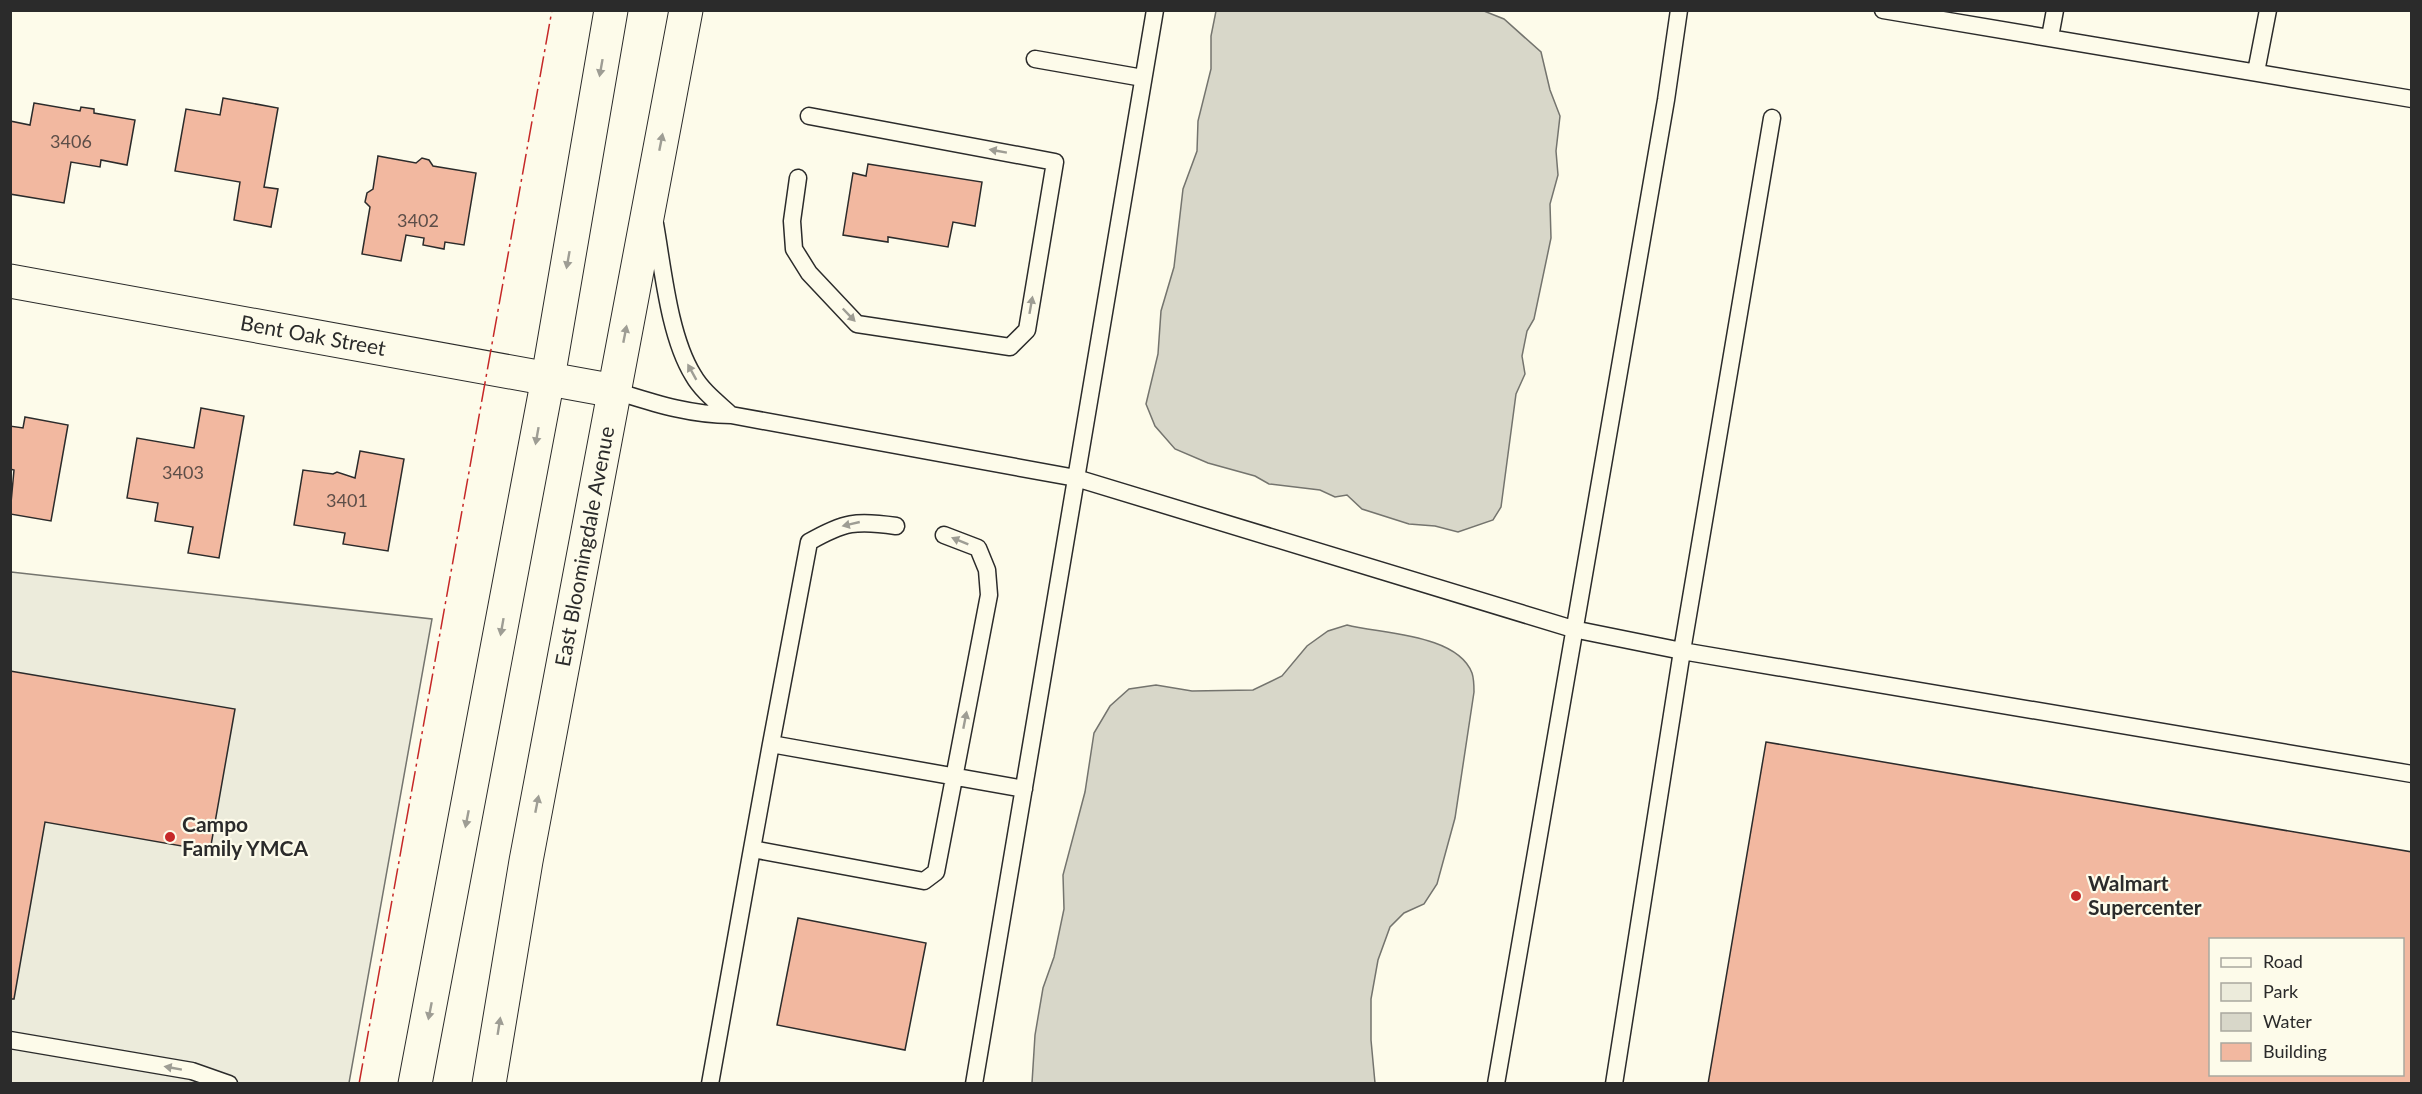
<svg xmlns="http://www.w3.org/2000/svg" width="2422" height="1094" viewBox="0 0 2422 1094" font-family="Lato,sans-serif">
<style>
.green{fill:#ecebdb;stroke:#74746e;stroke-width:1.5}
.water{fill:#d8d7c9;stroke:#74746e;stroke-width:1.5}
.building{fill:#f2b8a0;stroke:#2b2b2b;stroke-width:1.5;fill-rule:evenodd}
.lines{fill:none;stroke-linecap:round;stroke-linejoin:round}
.service-casing{stroke:#2b2b2b;stroke-width:19}
.minor-casing{stroke:#2b2b2b;stroke-width:35}
.secondary-casing{stroke:#2b2b2b;stroke-width:35}
.service{stroke:#fdfbea;stroke-width:16}
.minor{stroke:#fdfbea;stroke-width:33}
.secondary{stroke:#fdfbea;stroke-width:33}
.power{stroke:#c62828;stroke-width:1.5;stroke-dasharray:21 4.5 3 4.5;stroke-linecap:butt}
.oneway{fill:#9e9d94}
.poi-dot{fill:#c62828;stroke:#fdfbea;stroke-width:2}
.labels{text-anchor:middle;stroke-width:4.5;stroke-linejoin:round;paint-order:stroke}
.number-label{font-size:18px;fill:#5d4e48}
.street-label{font-size:21px;fill:#2b2b2b;stroke:#fdfbea}
.poi-label{font-size:21px;font-weight:bold;fill:#2b2b2b;stroke:#fdfbea;text-anchor:start}
</style>
<rect width="100%" height="100%" fill="#fdfbea"/>
<path class="green" d="M11,572L432,619L349,1083L11,1084Z"/>
<path class="water" d="M1216,11H1484L1504,19L1541,52L1550,90L1560,116L1556,151L1558,175L1550,204L1551,238L1534,319L1527,331L1522,356L1525,374L1516,394L1501,507L1493,520L1458,532L1435,526L1409,524L1362,509L1347,495L1335,497L1320,490L1269,484L1255,476L1208,463L1175,449L1155,426L1146,404L1158,354L1161,311L1174,267L1183,189L1197,151L1198,121L1211,69V36Z
M1347,625C1382,634 1457,634 1472,673C1474,679 1474,686 1474,692L1455,818L1437,884L1424,904L1404,913L1390,927L1378,960L1371,999V1040L1375,1083H1032L1035,1035L1043,988L1054,957L1064,909L1063,875L1085,792L1094,733L1110,706L1129,689L1156,685L1192,691L1253,690L1282,676L1307,646L1328,631Z"/>
<path class="building" d="M223,98L278,108L264,187L278,189L271,227L234,220L240,182L175,171L186,109L220,115Z
M34,103L80,111L81,107L94,109V113L135,120L127,165L101,160L100,167L71,162L64,203L10,194V121L30,125Z
M378,156L416,163L422,158L429,160L433,166L476,173L464,245L445,242L444,249L423,245L424,238L406,235L401,261L362,254L370,207L365,202L367,193L373,189Z
M868,164L982,182L975,226L953,222L948,247L888,237V242L843,235L853,173L866,176Z
M201,408L244,416L219,558L188,553L193,527L155,521L158,503L127,498L137,438L194,448Z
M25,417L68,425L51,521L10,514L14,470L10,469V426L23,428Z
M360,451L404,459L388,551L343,544L345,533L294,525L303,470L333,474L337,472L355,478Z
M10,671L235,709L210,851L45,822L14,999H10Z
M1766,742L2412,852V1084H1708ZM2210,940H2402V1074H2210Z
M798,918L926,943L905,1050L777,1025Z"/>
<g class="lines">
<g class="service-casing">
<path id="service" d="M1883,10L2412,99
M2050,37L2055,10
M1035,59L1143,78
M2256,72L2268,10
M798,178L792,221L794,249L809,273L857,324L1010,347L1027,330L1055,162L809,116
M655,224C663,269 669,336 693,375C702,391 718,403 731,415
M615,391C654,403 689,415 731,415L1076,478L1573,629L1682,651L2412,774
M896,526C856,520 844,522 809,542L771,744L1024,789
M771,744L752,849L924,881L936,872L989,595L987,570L978,548L944,535
M10,1040L192,1071L229,1084
M710,1084L752,849
M974,1084L1155,10
M1496,1084L1666,100L1679,10
M1614,1084L1682,651L1772,118"/>
</g>
<g class="minor-casing">
<g id="minor">
<path id="s1" d="M10,281L615,391"/>
</g>
</g>
<g class="secondary-casing">
<g id="secondary">
<path d="M415,1084L548,378L611,10"/>
<path id="s2" d="M489,1084L526,861L686,10"/>
</g>
</g>
<use href="#service" class="service"/>
<use href="#minor" class="minor"/>
<use href="#secondary" class="secondary"/>
<path class="power" d="M359,1084L552,10"/>
</g>
<defs><path id="oneway-solid" d="M-6-.8H1V-3.2L6.5 0L1 3.2V.8H-6Z" transform="scale(1.5)"/></defs>
<g class="oneway">
<use href="#oneway-solid" transform="translate(601 68) rotate(100)"/>
<use href="#oneway-solid" transform="translate(661 142) rotate(-79)"/>
<use href="#oneway-solid" transform="translate(998 151) rotate(-170)"/>
<use href="#oneway-solid" transform="translate(568 260) rotate(100)"/>
<use href="#oneway-solid" transform="translate(1031 305) rotate(-80)"/>
<use href="#oneway-solid" transform="translate(849 315) rotate(46)"/>
<use href="#oneway-solid" transform="translate(625 334) rotate(-79)"/>
<use href="#oneway-solid" transform="translate(692 372) rotate(-119)"/>
<use href="#oneway-solid" transform="translate(537 436) rotate(100)"/>
<use href="#oneway-solid" transform="translate(851 524) rotate(167)"/>
<use href="#oneway-solid" transform="translate(960 541) rotate(-158)"/>
<use href="#oneway-solid" transform="translate(502 627) rotate(100)"/>
<use href="#oneway-solid" transform="translate(965 720) rotate(-79)"/>
<use href="#oneway-solid" transform="translate(537 804) rotate(-79)"/>
<use href="#oneway-solid" transform="translate(467 819) rotate(101)"/>
<use href="#oneway-solid" transform="translate(430 1011) rotate(101)"/>
<use href="#oneway-solid" transform="translate(499 1026) rotate(-81)"/>
<use href="#oneway-solid" transform="translate(173 1068) rotate(-170)"/>
</g>
<g class="poi-dot">
<circle cx="170" cy="837" r="6"/>
<circle cx="2076" cy="896" r="6"/>
</g>
<g class="labels">
<g class="number-label">
<text x="71" y="148">3406</text>
<text x="418" y="227">3402</text>
<text x="183" y="479">3403</text>
<text x="347" y="507">3401</text>
</g>
<g class="street-label">
<text dy="7" stroke="none"><textPath href="#s1" startOffset="308">Bent Oak Street</textPath></text>
<text dy="7" stroke="none"><textPath href="#s2" startOffset="546">East Bloomingdale Avenue</textPath></text>
</g>
<g class="poi-label">
<text x="182" y="832">Campo<tspan x="182" dy="24">Family YMCA</tspan></text>
<text x="2088" y="891">Walmart<tspan x="2088" dy="24">Supercenter</tspan></text>
</g>
</g>
<rect width="2422" height="1094" fill="none" stroke="#2b2b2b" stroke-width="24"/>
<rect x="2209" y="938" width="195" height="138" fill="#fdfbea" stroke="#a9a89e" stroke-width="1.5"/>
<rect x="2221" y="958" width="30" height="9" fill="#fdfbea" stroke="#a9a89e" stroke-width="1.5"/>
<text x="2263" y="968" font-size="18" fill="#2b2b2b">Road</text>
<rect x="2221" y="983" width="30" height="18" fill="#ecebdb" stroke="#a9a89e" stroke-width="1.5"/>
<text x="2263" y="998" font-size="18" fill="#2b2b2b">Park</text>
<rect x="2221" y="1013" width="30" height="18" fill="#d8d7c9" stroke="#a9a89e" stroke-width="1.5"/>
<text x="2263" y="1028" font-size="18" fill="#2b2b2b">Water</text>
<rect x="2221" y="1043" width="30" height="18" fill="#f2b8a0" stroke="#a9a89e" stroke-width="1.5"/>
<text x="2263" y="1058" font-size="18" fill="#2b2b2b">Building</text>
</svg>
